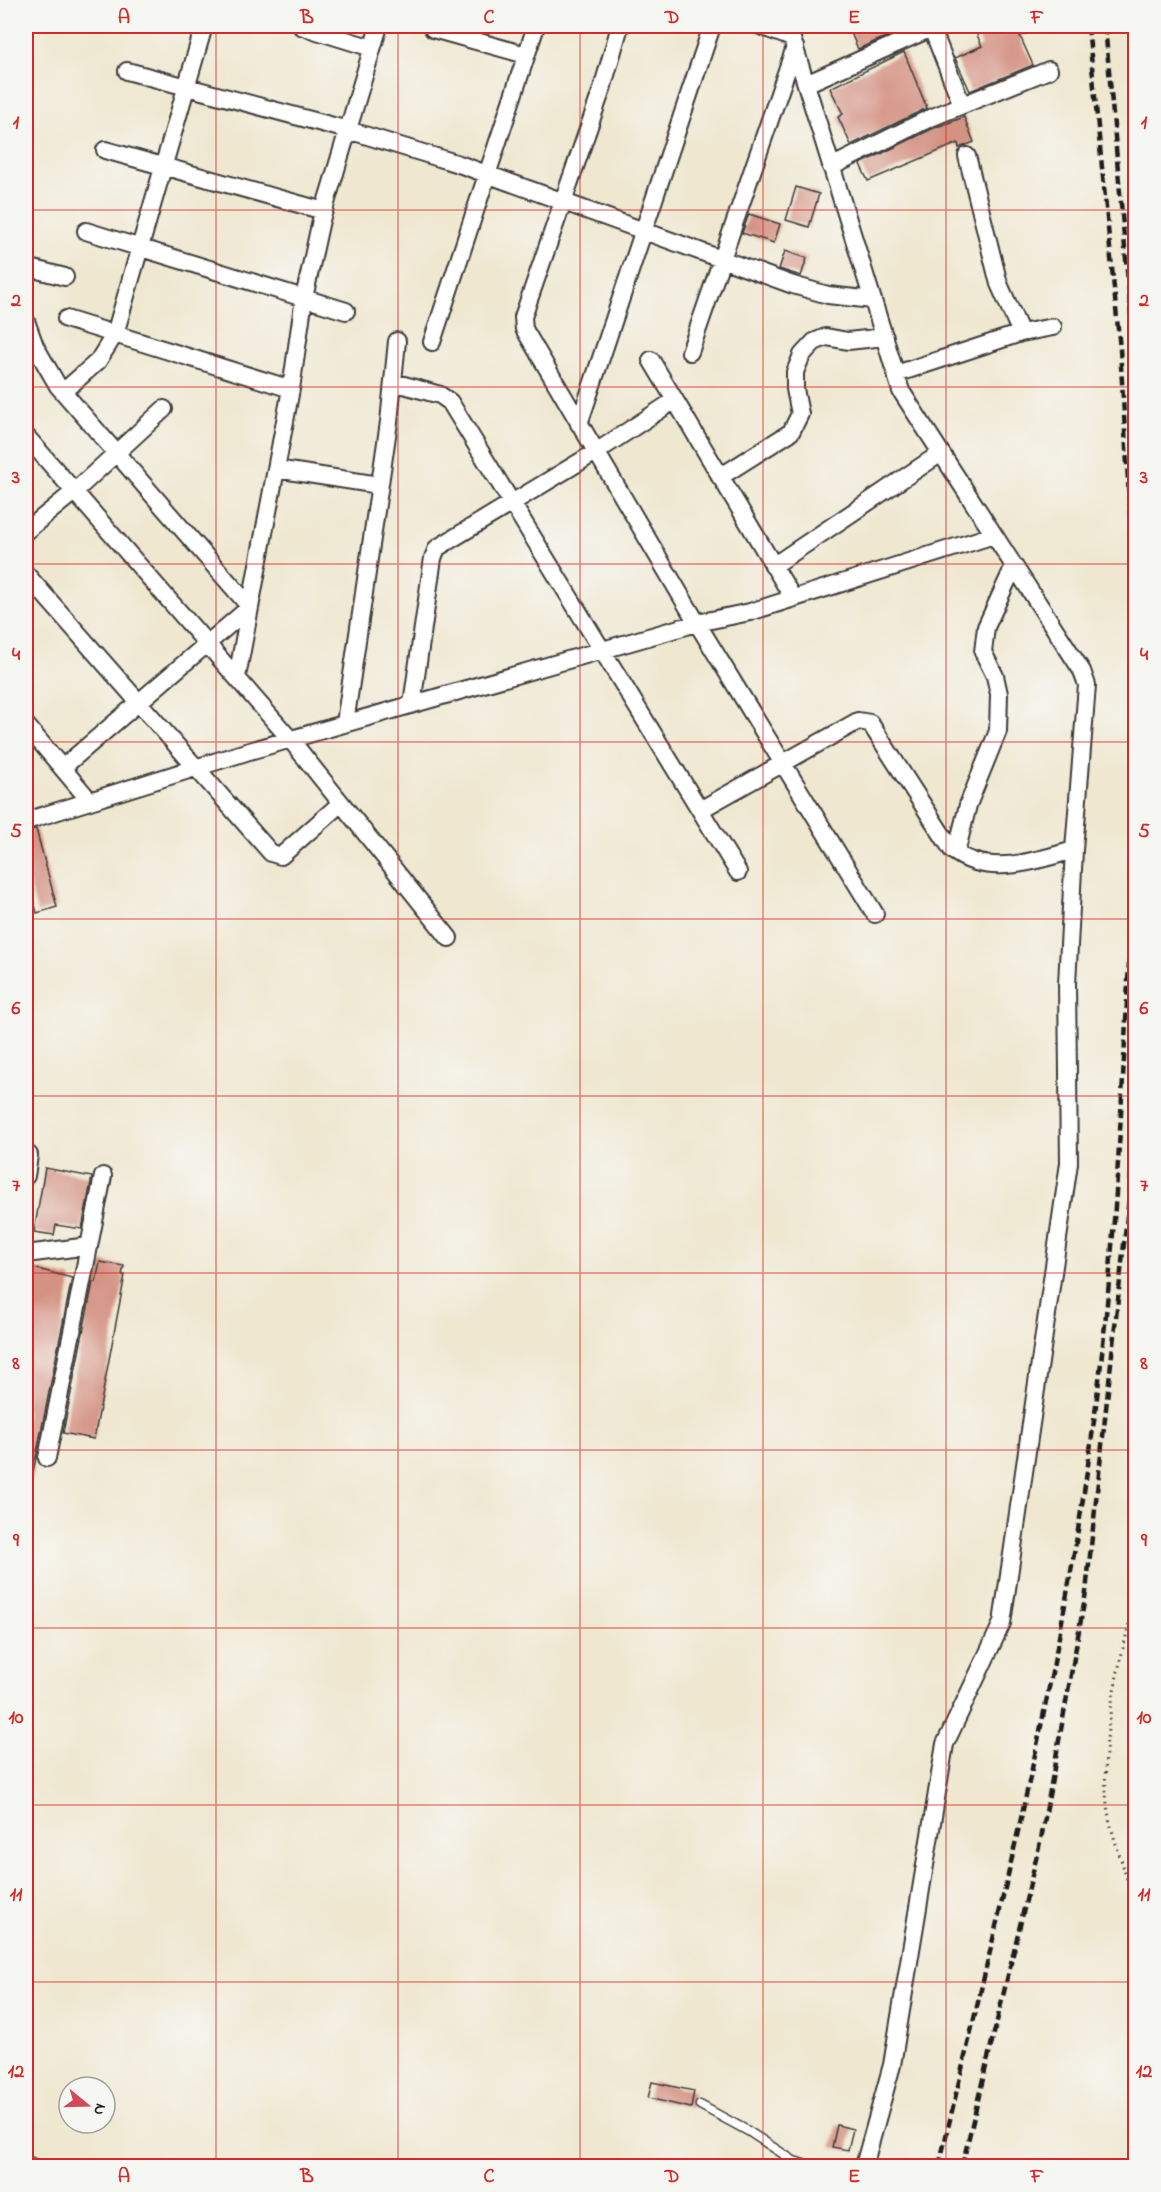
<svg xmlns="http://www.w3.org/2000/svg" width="1161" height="2192" viewBox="0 0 1161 2192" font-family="'Indie Flower',sans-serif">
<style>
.building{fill:#d49283}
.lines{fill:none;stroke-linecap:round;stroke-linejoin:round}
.service-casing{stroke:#3c3a37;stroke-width:11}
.minor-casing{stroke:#3c3a37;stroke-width:20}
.path{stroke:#3c3a37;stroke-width:3;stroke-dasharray:1.5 4.5;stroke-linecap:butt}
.service{stroke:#fff;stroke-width:8}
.minor{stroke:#fff;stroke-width:16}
.rail{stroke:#1c1c1c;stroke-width:4.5;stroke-dasharray:9 4.5;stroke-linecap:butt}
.grid{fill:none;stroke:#d62828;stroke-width:1.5;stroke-opacity:0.55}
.neatline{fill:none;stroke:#d62828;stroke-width:2}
.grid-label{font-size:20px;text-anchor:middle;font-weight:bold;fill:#d62828}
</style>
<rect width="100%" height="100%" fill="#f6f6f2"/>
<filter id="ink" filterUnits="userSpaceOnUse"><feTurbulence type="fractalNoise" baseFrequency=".0167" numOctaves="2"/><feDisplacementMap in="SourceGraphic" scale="12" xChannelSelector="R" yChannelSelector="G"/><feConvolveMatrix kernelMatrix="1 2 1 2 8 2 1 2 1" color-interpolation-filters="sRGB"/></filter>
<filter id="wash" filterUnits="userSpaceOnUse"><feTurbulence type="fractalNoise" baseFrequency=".008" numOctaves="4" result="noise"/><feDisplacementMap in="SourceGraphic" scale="24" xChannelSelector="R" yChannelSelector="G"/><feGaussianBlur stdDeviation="1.35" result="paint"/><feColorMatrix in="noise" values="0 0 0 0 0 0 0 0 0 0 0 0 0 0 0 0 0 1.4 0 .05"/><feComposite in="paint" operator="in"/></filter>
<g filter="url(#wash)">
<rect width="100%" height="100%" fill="#efe7d0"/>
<g id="blocks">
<path class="building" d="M848,26H911L858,49Z
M973,26H1046L1020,36L1033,65L970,91L955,58L982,46Z
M904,52L927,108L851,145L838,117L843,114L830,88Z
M964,117L974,142L959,148L958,143L868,181L860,164L932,129Z
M796,187L819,194L809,227L786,220Z
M749,214L780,224L774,243L742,233Z
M785,251L807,258L801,276L779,269Z
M36,829L57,907L37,913L26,871V831Z
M45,1168L92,1177L82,1229L56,1225L54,1235L34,1232Z
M100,1262L124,1266L122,1275H125L94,1439L63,1433L93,1282H96Z
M26,1266L72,1278L31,1482L26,1481Z
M652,2082L694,2091L691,2108L648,2098Z
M837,2125L853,2129L848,2150L832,2147Z"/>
</g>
</g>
<g filter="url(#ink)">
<use href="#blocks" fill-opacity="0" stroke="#3c3a37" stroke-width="1.5"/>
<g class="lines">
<g class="service-casing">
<path id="service" d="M700,2105L748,2131L794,2161L810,2166"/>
</g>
<g class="minor-casing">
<path id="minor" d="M301,26L372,48
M620,26L602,89L523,317L524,329L697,623L875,914
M760,26L792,38
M788,26L901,391L1082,671L1087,685L1074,850L1067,984L1069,1163L1002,1623L945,1744L892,2065L864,2166
M931,26L962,105
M433,29L526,55
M127,71L348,130L459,164L793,285L828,295L873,300
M806,84L936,26
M105,150L324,211
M967,156L999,284L1021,333
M831,167L928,119L1049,70
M86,231L346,311
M26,267L65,277
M66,319L291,389
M26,321L35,346L58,386L250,607L62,768
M432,342L536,26
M690,352L795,47
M651,360L793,598
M896,374L1021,333L1053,327
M393,382L440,395L450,402L738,872
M63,392L98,361L115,334L204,26
M579,424L712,26
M26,436L290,739L449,938
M276,469L379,485
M720,477L791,432L800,414L795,389V372L802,355L814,342L826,337L848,341L885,337
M26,531L75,491L164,409
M773,566L941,453
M26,574L271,853L281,856L341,803
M237,677L291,389L304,298L321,220L379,26
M412,704L433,558L437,548L596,452L675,400
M345,723L389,422L397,341
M26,725L90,801
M700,810L858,721L870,723L952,850C988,878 1034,861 1074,850
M26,821L246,752L697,623L750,612L994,535
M956,853L968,805L998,731L999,694L995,676L983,652L986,627L1014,566
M26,1176L29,1155
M26,1254L89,1246
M47,1458L103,1176
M26,2165L30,2166"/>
</g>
<path class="path" d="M1136,1595C1119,1666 1098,1739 1108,1812C1112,1836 1122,1860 1128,1883L1136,1892
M1133,2166L1136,2159"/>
<use href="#service" class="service"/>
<use href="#minor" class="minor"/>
<path class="rail" d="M1088,26L1120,349L1136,612
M1105,26L1136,370
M939,2166C995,1927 1058,1687 1091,1443C1119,1241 1124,1036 1136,833
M962,2166L1042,1834L1086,1592L1130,1189L1136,1088"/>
</g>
</g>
<path class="grid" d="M216,26V2166M398,26V2166M580,26V2166M763,26V2166M946,26V2166M26,210H1136M26,387H1136M26,564H1136M26,742H1136M26,919H1136M26,1096H1136M26,1273H1136M26,1450H1136M26,1628H1136M26,1805H1136M26,1982H1136"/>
<rect width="1161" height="2192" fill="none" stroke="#f6f6f2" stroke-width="66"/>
<g transform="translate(87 2105) rotate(109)"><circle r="28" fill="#f6f6f2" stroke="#9f9f9c" stroke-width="1.5"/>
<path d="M0-4.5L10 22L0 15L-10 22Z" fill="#d1495b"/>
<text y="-9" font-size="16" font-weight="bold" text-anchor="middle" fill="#1c1c1c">N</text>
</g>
<rect x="33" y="33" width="1095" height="2126" class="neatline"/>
<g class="grid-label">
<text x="124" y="23">A</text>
<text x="307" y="23">B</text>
<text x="489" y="23">C</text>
<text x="672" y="23">D</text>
<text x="854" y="23">E</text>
<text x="1037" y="23">F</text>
<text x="16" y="128">1</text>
<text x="1144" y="128">1</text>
<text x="16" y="306">2</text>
<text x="1144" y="306">2</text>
<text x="16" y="483">3</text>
<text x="1144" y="483">3</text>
<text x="16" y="660">4</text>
<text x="1144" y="660">4</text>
<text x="16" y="837">5</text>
<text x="1144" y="837">5</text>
<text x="16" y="1014">6</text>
<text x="1144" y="1014">6</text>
<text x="16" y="1191">7</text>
<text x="1144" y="1191">7</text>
<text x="16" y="1369">8</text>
<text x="1144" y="1369">8</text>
<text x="16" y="1546">9</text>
<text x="1144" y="1546">9</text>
<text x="16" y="1723">10</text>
<text x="1144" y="1723">10</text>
<text x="16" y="1900">11</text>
<text x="1144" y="1900">11</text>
<text x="16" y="2077">12</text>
<text x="1144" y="2077">12</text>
<text x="124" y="2182">A</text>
<text x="307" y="2182">B</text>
<text x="489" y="2182">C</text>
<text x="672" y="2182">D</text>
<text x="854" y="2182">E</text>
<text x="1037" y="2182">F</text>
</g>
</svg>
